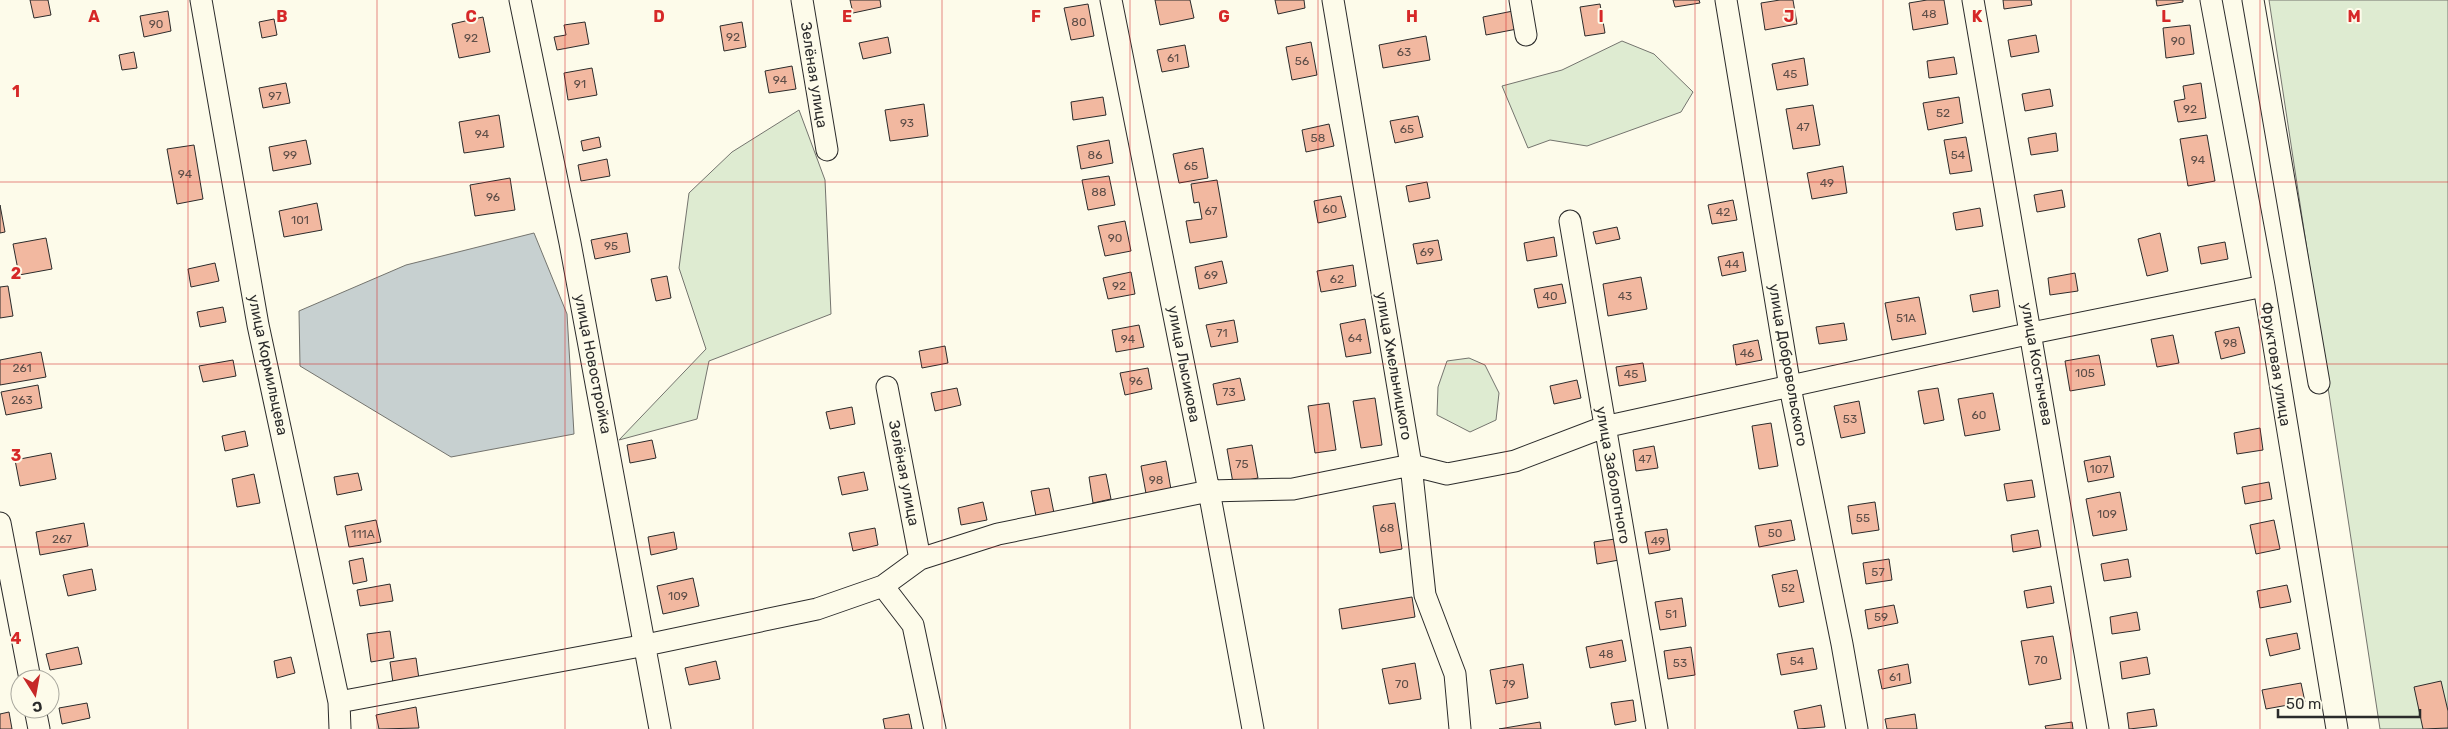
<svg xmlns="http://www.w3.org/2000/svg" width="2448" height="729" viewBox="0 0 2448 729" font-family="Rubik,sans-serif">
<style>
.green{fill:#deebd1;stroke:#74746e}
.water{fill:#c7d0d0;stroke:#74746e}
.building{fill:#f2b8a0;stroke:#2b2b2b}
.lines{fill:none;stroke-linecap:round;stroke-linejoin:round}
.minor-casing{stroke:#2b2b2b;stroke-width:23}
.minor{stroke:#fdfbea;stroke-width:21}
.grid{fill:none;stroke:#d62828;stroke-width:1;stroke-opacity:0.55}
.labels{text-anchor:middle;stroke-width:4;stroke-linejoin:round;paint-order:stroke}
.number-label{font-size:12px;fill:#5d4e48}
.street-label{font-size:15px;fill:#2b2b2b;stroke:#fdfbea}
.grid-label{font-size:16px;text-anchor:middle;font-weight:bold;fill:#d62828;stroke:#fdfbea;stroke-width:4;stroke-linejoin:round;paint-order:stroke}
</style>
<rect width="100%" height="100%" fill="#fdfbea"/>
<path class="green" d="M2269,0H2448V729H2380Z
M1622,41L1654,54L1693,92L1681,112L1587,146L1550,140L1528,148L1502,86L1562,70Z
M799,110L825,180L831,314L709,361L697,419L619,440L706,349L679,268L689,193L732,152Z
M1469,358L1485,365L1499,393L1496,420L1470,432L1437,415L1438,387L1447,361Z"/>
<path class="water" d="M534,233L567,314L574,434L451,457L300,366L299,311L406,265Z"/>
<path class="building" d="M30,0H48L51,15L34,18Z
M850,0H880L881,7L853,13Z
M1155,0H1190L1194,18L1160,25Z
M1275,0H1304L1305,8L1278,14Z
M1673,0H1699L1700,3L1675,7Z
M1780,0H1793L1797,24L1765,30L1761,3Z
M1927,0H1944L1948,24L1913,30L1909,3Z
M2003,0H2031L2032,5L2004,9Z
M2156,0H2183V2L2157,6Z
M1088,4L1094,36L1071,40L1064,8Z
M1600,4L1605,33L1585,36L1580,7Z
M168,11L171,31L144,37L140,16Z
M1513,11L1517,29L1486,35L1483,17Z
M483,17L490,52L459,58L452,24Z
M274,19L277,35L262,38L259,22Z
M585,22L589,44L557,50L554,37L566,35L564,25Z
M742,22L746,47L724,51L720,26Z
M2190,25L2194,54L2166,58L2163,28Z
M2036,35L2039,52L2011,57L2008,40Z
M1426,36L1430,60L1383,68L1379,45Z
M888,37L891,53L863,59L859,43Z
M1311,42L1317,75L1292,80L1286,47Z
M1185,45L1189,67L1162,72L1157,50Z
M134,52L137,68L122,70L119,55Z
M1954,57L1957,74L1929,78L1927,61Z
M1804,58L1808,85L1777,90L1772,64Z
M792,66L796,89L769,93L765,71Z
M592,68L597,95L568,100L564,73Z
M286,83L290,103L263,108L259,88Z
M2201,83L2206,118L2178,122L2174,101L2185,99L2183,86Z
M2050,89L2053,106L2025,111L2022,94Z
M1103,97L1106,115L1073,120L1071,102Z
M1959,97L1963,123L1928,130L1923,103Z
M924,104L928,136L890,141L885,110Z
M1813,105L1820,145L1793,149L1786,109Z
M499,115L504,147L464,153L459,122Z
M1418,116L1423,137L1395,143L1390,121Z
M1329,124L1334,146L1306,152L1302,130Z
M2056,133L2058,151L2031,155L2028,138Z
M2207,135L2215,181L2188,186L2180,139Z
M599,137L601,147L583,151L581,141Z
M1966,137L1972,171L1950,174L1944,140Z
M306,140L311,164L273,171L269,147Z
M1109,140L1113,163L1081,169L1077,146Z
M194,145L203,199L177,204L167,149Z
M1203,148L1208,178L1179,183L1173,154Z
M607,159L610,176L581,181L578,165Z
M1843,166L1847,193L1812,199L1807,173Z
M1109,176L1115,205L1088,210L1082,180Z
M510,178L515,210L475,216L470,185Z
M1217,180L1227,237L1190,243L1186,221L1202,219L1199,202L1194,203L1191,184Z
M1427,182L1430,198L1409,202L1406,186Z
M2062,190L2065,207L2037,212L2034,195Z
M1341,196L1346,217L1318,223L1314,201Z
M1733,200L1737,220L1712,224L1708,205Z
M317,203L322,230L284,237L279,211Z
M0,205L5,232L0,233Z
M1980,208L1983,226L1956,230L1953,213Z
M1125,221L1131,251L1105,256L1098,226Z
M1617,227L1620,239L1596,244L1593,232Z
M627,233L630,252L595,259L591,240Z
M2160,233L2168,271L2147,276L2138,239Z
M1554,237L1557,256L1527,261L1524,243Z
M46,238L52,269L19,275L13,244Z
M1438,240L1442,260L1417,264L1413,244Z
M2225,242L2228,259L2201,264L2198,247Z
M1743,252L1746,271L1722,276L1718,257Z
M1222,261L1227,283L1199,289L1195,267Z
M215,263L219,281L191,287L188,269Z
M1353,265L1356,286L1321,292L1317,271Z
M1131,272L1135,294L1108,299L1103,278Z
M2075,273L2078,291L2050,295L2048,278Z
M667,276L671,298L656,301L651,279Z
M1641,277L1647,309L1608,316L1603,284Z
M1562,284L1566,303L1538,308L1534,289Z
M8,286L13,316L0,318V287Z
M1998,290L2000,307L1973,312L1970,295Z
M1919,297L1926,334L1892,340L1885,303Z
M223,307L226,322L200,327L197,312Z
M1365,319L1371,353L1346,357L1340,324Z
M1234,320L1238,342L1211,347L1206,325Z
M1844,323L1847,340L1819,344L1816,327Z
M1139,325L1144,347L1116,352L1112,330Z
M2239,327L2245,353L2221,359L2215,332Z
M2173,335L2179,363L2157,367L2151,339Z
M1758,340L1762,360L1736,365L1733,345Z
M945,346L948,363L922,368L919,351Z
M41,352L46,377L0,385V360Z
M2099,355L2105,385L2070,391L2065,361Z
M233,360L236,376L203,382L199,366Z
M1643,363L1646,381L1619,386L1616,367Z
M1148,368L1152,389L1125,395L1120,373Z
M1240,378L1245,400L1217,405L1213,384Z
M1577,380L1581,398L1554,404L1550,386Z
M38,385L42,408L6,415L1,392Z
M957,388L961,405L935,411L931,393Z
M1938,388L1944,420L1924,424L1918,391Z
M1993,393L2000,430L1965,436L1958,399Z
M1375,398L1382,445L1361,448L1353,401Z
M1859,401L1865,433L1841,438L1834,406Z
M1329,403L1336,450L1315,453L1308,406Z
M852,407L855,424L830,429L826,412Z
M1771,423L1778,466L1759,469L1752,426Z
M2260,428L2263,450L2237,454L2234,433Z
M245,431L248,446L225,451L222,436Z
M652,440L656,458L630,463L627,445Z
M1252,445L1258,478L1233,483L1227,449Z
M1654,446L1658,468L1636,471L1633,450Z
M51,453L56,479L20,486L15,460Z
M2110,456L2114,477L2088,482L2084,461Z
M1166,461L1172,495L1147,499L1141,466Z
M864,472L868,490L842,495L838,477Z
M358,473L362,490L337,495L334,477Z
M254,474L260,503L237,507L232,479Z
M1106,474L1111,499L1093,503L1089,477Z
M2032,480L2035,497L2007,501L2004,484Z
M2269,482L2272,499L2245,504L2242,487Z
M1049,488L1054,513L1036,516L1031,491Z
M2120,492L2127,530L2093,536L2086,499Z
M983,502L987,520L961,525L958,508Z
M1875,502L1879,530L1852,534L1848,506Z
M1395,503L1402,549L1380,553L1373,506Z
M376,520L381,542L349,547L345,526Z
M1791,520L1795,540L1759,547L1755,526Z
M2274,520L2280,549L2256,554L2250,525Z
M84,523L88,546L40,555L36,532Z
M875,528L878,545L853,551L849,533Z
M1667,529L1670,550L1649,554L1645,532Z
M2038,530L2041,547L2013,552L2011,535Z
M674,532L677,549L651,555L648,537Z
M1615,539L1619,560L1597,564L1594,542Z
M363,558L367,581L353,584L349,561Z
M1889,559L1892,580L1866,584L1863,563Z
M2128,559L2131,577L2104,581L2101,564Z
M92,569L96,590L68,596L63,575Z
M1797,570L1804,602L1779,607L1772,575Z
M693,578L699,606L663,614L657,586Z
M390,584L393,601L360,606L357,590Z
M2287,585L2291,602L2260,608L2257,591Z
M2051,586L2054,603L2027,608L2024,591Z
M1412,597L1415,617L1342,629L1339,609Z
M1682,598L1686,626L1660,630L1655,602Z
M1894,605L1898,623L1868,629L1865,610Z
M2137,612L2140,630L2112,634L2110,617Z
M390,631L394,658L371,662L367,634Z
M2297,633L2300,649L2270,656L2266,639Z
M2053,636L2061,679L2029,685L2021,641Z
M1622,640L1626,661L1590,668L1586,647Z
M78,647L82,664L50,670L46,654Z
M1691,647L1695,675L1668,679L1664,651Z
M1813,648L1817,669L1781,675L1777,654Z
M291,657L295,673L277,678L274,661Z
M2147,657L2150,674L2122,679L2120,662Z
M416,658L419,679L393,683L390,662Z
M716,661L720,679L689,685L685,668Z
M1415,663L1421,699L1389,704L1382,669Z
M1523,664L1528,698L1496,704L1490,670Z
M1908,664L1911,683L1882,689L1878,670Z
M2441,681L2448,711V728L2423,729L2414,687Z
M2301,683L2305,702L2266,709L2262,690Z
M1633,700L1636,721L1615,725L1611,703Z
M87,703L90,718L62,724L59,708Z
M1821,705L1825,727L1798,729L1794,711Z
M416,707L419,728L379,729L376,715Z
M2154,709L2157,726L2129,729L2127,713Z
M9,712L12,729H0V714Z
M909,714L912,729H885L883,719Z
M1915,714L1917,729H1887L1885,719Z
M1540,722L1541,729H1499Z
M2072,722L2073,729H2046L2045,726Z"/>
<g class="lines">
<g class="minor-casing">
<path id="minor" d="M201,0L258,325L339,702L340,729
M520,0L570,243L660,729
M802,0L827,150
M1111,0L1209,491L1253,729
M1333,0L1411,465L1425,595L1455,674L1460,729
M1520,0L1526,35
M1726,0L1790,387L1842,644L1857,729
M1973,0L2098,729
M2211,0L2264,286L2337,729
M2253,0L2319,383
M1570,221L1657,729
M887,387L920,559
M0,523L30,679
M883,586L913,625L935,729
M339,702L646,645L817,609L883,586L920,559L998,534L1209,491L1293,489L1411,465L1447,474L1515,461L1604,427L2032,333L2264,286
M35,709L39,729"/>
</g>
<use href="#minor" class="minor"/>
</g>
<path class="grid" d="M188,0V729M377,0V729M565,0V729M753,0V729M942,0V729M1130,0V729M1318,0V729M1506,0V729M1695,0V729M1883,0V729M2071,0V729M2260,0V729M0,182H2448M0,364H2448M0,547H2448"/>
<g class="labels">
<g class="number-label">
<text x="1929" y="18">48</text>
<text x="1079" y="26">80</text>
<text x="156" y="28">90</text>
<text x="733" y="41">92</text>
<text x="471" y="42">92</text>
<text x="2178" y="45">90</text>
<text x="1404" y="56">63</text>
<text x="1173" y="62">61</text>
<text x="1302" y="65">56</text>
<text x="1790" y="78">45</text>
<text x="780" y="84">94</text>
<text x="580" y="88">91</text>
<text x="275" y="100">97</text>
<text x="2190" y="113">92</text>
<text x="1943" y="117">52</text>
<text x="907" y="127">93</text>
<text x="1803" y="131">47</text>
<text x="1407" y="133">65</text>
<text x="482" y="138">94</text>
<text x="1318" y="142">58</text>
<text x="290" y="159">99</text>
<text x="1095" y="159">86</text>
<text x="1958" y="159">54</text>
<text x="2198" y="164">94</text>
<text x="1191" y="170">65</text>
<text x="185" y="178">94</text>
<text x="1827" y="187">49</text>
<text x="1099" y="196">88</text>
<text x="493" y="201">96</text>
<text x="1330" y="213">60</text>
<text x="1211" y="215">67</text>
<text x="1723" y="216">42</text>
<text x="300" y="224">101</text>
<text x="1115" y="242">90</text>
<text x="611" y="250">95</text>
<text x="1427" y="256">69</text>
<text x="1732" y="268">44</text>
<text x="1211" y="279">69</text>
<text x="1337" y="283">62</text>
<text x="1119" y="290">92</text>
<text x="1550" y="300">40</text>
<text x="1625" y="300">43</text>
<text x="1906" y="322">51А</text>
<text x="1222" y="337">71</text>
<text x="1355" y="342">64</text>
<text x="1128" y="343">94</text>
<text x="2230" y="347">98</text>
<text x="1747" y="357">46</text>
<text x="22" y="372">261</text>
<text x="2085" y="377">105</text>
<text x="1631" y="378">45</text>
<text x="1136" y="385">96</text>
<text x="1229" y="396">73</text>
<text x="22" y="404">263</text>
<text x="1979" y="419">60</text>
<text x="1850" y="423">53</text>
<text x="1645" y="463">47</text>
<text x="1242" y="468">75</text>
<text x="2099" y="473">107</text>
<text x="1156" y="484">98</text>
<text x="2107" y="518">109</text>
<text x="1863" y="522">55</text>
<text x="1387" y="532">68</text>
<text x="1775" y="537">50</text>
<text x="363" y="538">111А</text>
<text x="62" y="543">267</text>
<text x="1658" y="545">49</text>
<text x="1878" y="576">57</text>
<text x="1788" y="592">52</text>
<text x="678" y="600">109</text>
<text x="1671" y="618">51</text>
<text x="1881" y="621">59</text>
<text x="1606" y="658">48</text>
<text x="2041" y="664">70</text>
<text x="1797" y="665">54</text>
<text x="1680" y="667">53</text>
<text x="1895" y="681">61</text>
<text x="1402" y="688">70</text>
<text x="1509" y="688">79</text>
</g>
<g class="street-label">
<text transform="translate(814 75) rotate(81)" y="5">Зелёная улица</text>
<text transform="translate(593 364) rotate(79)" y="5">улица Новостройка</text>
<text transform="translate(1184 364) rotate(79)" y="5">улица Лысикова</text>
<text transform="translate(2037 364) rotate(80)" y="5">улица Костычева</text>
<text transform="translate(2276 364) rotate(81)" y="5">Фруктовая улица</text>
<text transform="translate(268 365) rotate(78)" y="5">улица Кормильцева</text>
<text transform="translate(1788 365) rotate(80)" y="5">улица Добровольского</text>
<text transform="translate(1394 366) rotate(80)" y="5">улица Хмельницкого</text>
<text transform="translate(904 473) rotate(79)" y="5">Зелёная улица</text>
<text transform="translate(1613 475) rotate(80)" y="5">улица Заболотного</text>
</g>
</g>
<g class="grid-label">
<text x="94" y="22">A</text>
<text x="282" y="22">B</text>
<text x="471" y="22">C</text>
<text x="659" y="22">D</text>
<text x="847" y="22">E</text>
<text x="1036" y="22">F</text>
<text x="1224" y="22">G</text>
<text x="1412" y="22">H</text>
<text x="1601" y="22">I</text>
<text x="1789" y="22">J</text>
<text x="1977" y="22">K</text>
<text x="2166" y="22">L</text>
<text x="2354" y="22">M</text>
<text x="16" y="97">1</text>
<text x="16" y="279">2</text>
<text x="16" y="461">3</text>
<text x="16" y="644">4</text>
</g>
<g transform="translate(35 694) rotate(169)"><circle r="24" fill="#fdfbea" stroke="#a9a89e"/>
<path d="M0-4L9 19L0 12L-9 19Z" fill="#c62828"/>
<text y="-8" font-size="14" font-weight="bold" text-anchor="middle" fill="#2b2b2b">С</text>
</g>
<path d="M2278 709v8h142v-8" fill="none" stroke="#2b2b2b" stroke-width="2.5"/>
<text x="2286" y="709" font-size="15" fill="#2b2b2b" stroke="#fdfbea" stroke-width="4" paint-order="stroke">50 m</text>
</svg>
